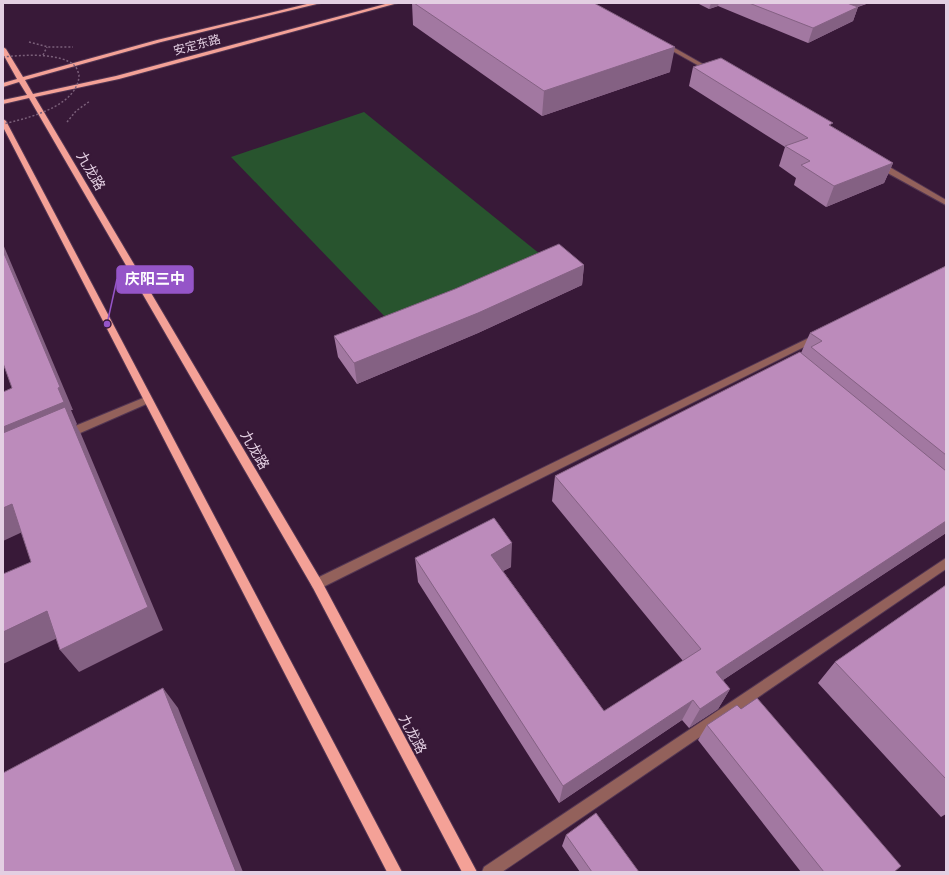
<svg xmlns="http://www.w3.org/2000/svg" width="949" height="875" viewBox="0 0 949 875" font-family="'Golos Text','Noto Sans SC',sans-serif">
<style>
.green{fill:#28542e}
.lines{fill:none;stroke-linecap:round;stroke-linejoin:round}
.minor-casing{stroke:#533653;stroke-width:2}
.major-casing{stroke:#533653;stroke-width:2}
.path{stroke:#7a5f79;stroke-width:1.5;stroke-dasharray:2 2;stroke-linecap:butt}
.minor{fill:#93615b;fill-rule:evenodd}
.major{fill:#f4a197;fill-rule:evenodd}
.path-bridge{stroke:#7a5f79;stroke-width:1.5;stroke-dasharray:2 2;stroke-linecap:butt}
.wall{fill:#a278a1}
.shaded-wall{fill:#846183}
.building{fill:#bc8bbb;stroke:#846183}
.labels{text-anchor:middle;stroke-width:4;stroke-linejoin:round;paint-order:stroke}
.far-street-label{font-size:12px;fill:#e3cfe2;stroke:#381938}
.street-label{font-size:14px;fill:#e3cfe2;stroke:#381938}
.leader{fill:none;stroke:#9555c8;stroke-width:1.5}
.callout-dot{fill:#9555c8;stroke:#381938;stroke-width:1.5}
.callout{fill:#9555c8;stroke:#9555c8;stroke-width:1.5}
.callout-label{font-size:15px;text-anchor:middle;font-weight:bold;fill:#fff}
</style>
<rect width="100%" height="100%" fill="#381938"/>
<path class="green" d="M364,112L540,254L390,322L231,157Z"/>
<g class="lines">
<g class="minor-casing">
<path id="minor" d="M660,42H664L715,71L710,72L660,44Z
M875,162H881L946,200V205L875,166Z
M817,334L821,337L820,339L321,588L317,589L313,588L311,584L313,580Z
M148,396L153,400L151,402L71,437H63L62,434L63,431Z
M946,558V569L502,872H482L484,867Z"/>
</g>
<g class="major-casing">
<path id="major" d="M311,3H321L161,42L25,80L33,94L116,76L389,3H398L119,79L35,97L321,580L477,872H462L313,588L29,98L3,104V100L27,95L19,82L3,87V83L17,79L3,54V47L6,49L23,77L157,40Z
M3,119L6,121L402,872H387L3,127Z"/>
</g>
<path class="path" d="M29,42L48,47H73
M43,55L47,47
M67,122L76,111L90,101"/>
<use href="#minor" class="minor"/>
<use href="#major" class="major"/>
<path class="path-bridge" d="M3,57C21,55 61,52 75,66C77,68 78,72 79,75C79,79 78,83 76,87C65,109 25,119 3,124"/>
</g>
<path class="wall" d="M412,3H594L670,72L542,116L413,25Z
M697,3H869L858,7L853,21L808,43L718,6L709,9Z
M693,67L831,126L893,163L884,183L826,207L794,185L796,178L779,166L785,147L689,86Z
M584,265L582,285L478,333L357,384L338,357L334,336Z
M946,266V533L723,680L730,689L718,709L689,728L682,720L559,803L418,582L415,558L511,567L503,571L604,711L683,661L552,501L555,476L801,353L810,333Z
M946,585V814L941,817L818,683L835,662Z
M741,709L894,872H801L698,740L707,725Z
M566,835L639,872H580L562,846Z"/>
<path class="shaded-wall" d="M711,3H719L718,6L709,9Z
M839,3H869L835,14Z
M858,7L853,21L808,43L813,28Z
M675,47L670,72L542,116L544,91Z
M893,163L884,183L826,207L834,186Z
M3,244L73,410H71L77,424L76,425L81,434L163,630L79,672L60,650L3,449V427L58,388L3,251Z
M584,265L582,285L478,333L357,384L354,363Z
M12,504L31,528L3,541V508Z
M946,521V533L705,692L716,672Z
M512,543L511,567L490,578L491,555Z
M47,611L66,634L3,664V632Z
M163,688L178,708L243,872H236Z
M730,689L718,709L689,728L700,709Z
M693,700L682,720L559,803L563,786Z"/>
<path class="building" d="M414,3H594L675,47L544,91Z
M749,3H847L858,7L813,28Z
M721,58L833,123L829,125L893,163L834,186L801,165L810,161L785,146L808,138L693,67Z
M559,244L584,265L478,313L354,363L334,336L455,289Z
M3,251L60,387L58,388L64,402L3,427V392L12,388L3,363Z
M946,266V455L811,347L822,341L810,333Z
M800,352L946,471V521L716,672L730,689L700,709L693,700L563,786L415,558L494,518L512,543L491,555L604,711L701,649L555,476Z
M65,407L148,607L60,650L47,611L3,632V574L31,562L12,504L3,508V433Z
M946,585V779L835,662Z
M163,688L236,872H3V773Z
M757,698L901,866L894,872H824L707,725L737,705L741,709Z
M596,813L639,872H592L566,835Z"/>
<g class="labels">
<g class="far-street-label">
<text transform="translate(197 45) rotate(-15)" y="4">安定东路</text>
</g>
<g class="street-label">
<text transform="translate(91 171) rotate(60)" y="5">九龙路</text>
<text transform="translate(255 450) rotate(60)" y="5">九龙路</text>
<text transform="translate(413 734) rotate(62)" y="5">九龙路</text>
</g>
</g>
<path class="leader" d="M107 324L117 279"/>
<circle class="callout-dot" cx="107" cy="324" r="4"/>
<rect class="callout" x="117" y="266" width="76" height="27" rx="4"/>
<g class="callout-label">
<text x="155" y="284">庆阳三中</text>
</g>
<rect width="949" height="875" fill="none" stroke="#e3cfe2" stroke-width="8"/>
</svg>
